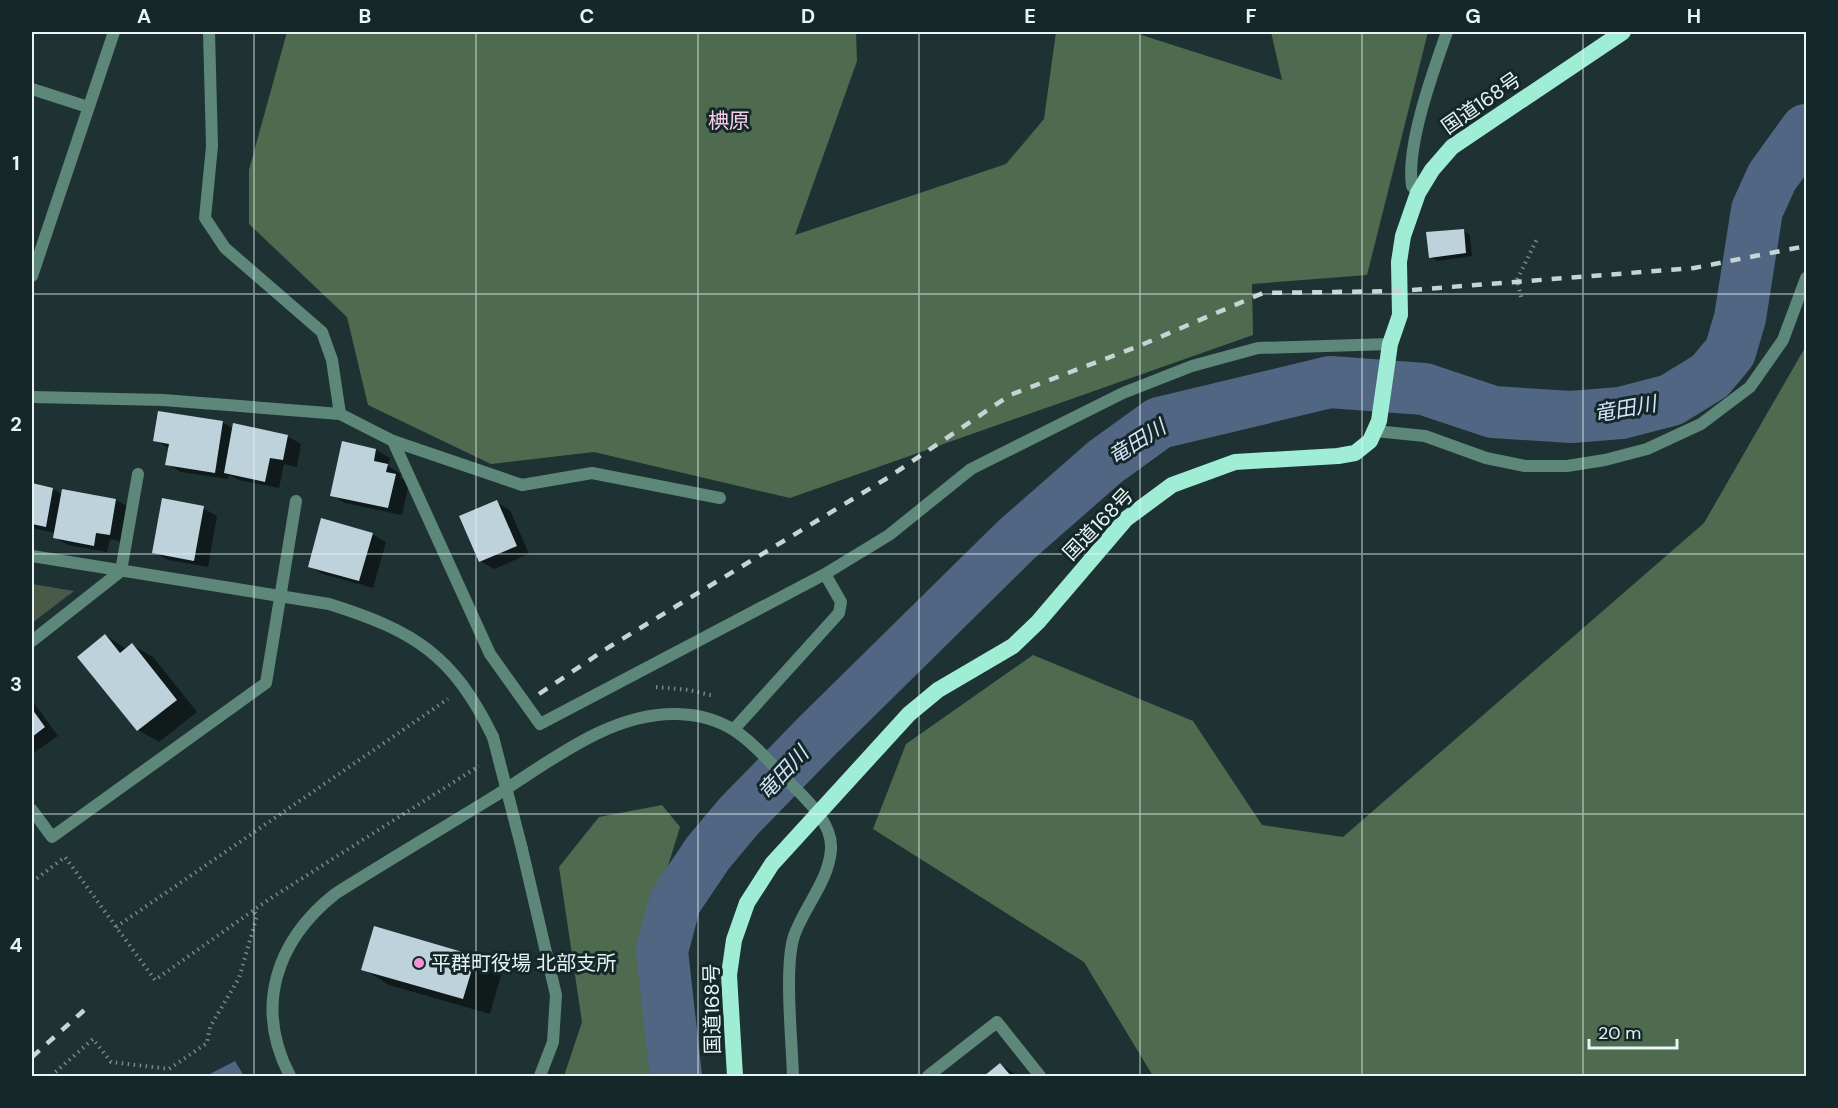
<svg xmlns="http://www.w3.org/2000/svg" width="1838" height="1108" viewBox="0 0 1838 1108" font-family="'DM Sans','Noto Sans JP',sans-serif">
<style>
.green{fill:#495a48}
.forest{fill:#4f6b4f}
.water{fill:#506683}
.shadow{fill:#0007}
.lines{fill:none;stroke-linecap:round;stroke-linejoin:round}
.river{stroke:#506683;stroke-width:52}
.building{fill:#bed2dc}
.path{stroke:#788;stroke-width:4;stroke-dasharray:1.5 4.5;stroke-linecap:butt}
.service{stroke:#5d8779;stroke-width:12}
.minor{stroke:#5d8779;stroke-width:12}
.tertiary{stroke:#5d8779;stroke-width:12}
.trunk{stroke:#a0edd6;stroke-width:16}
.rail{stroke:#c7d4d5;stroke-width:4.5;stroke-dasharray:10 10;stroke-linecap:butt}
.tertiary-bridge{stroke:#5d8779;stroke-width:12}
.grid{fill:none;stroke:#e9f5f5;stroke-width:1.5;stroke-opacity:0.55}
.poi-dot{fill:#f391d5;stroke:#152829;stroke-width:2}
.labels{text-anchor:middle;stroke-width:6;stroke-linejoin:round;paint-order:stroke}
.street-label{font-size:20px;fill:#e9f5f5;stroke:#152829}
.poi-label{font-size:20px;fill:#e9f5f5;stroke:#152829;text-anchor:start}
.neighbourhood-label{font-size:21px;fill:#f7cce8;stroke:#152829}
.water-label{font-size:21px;font-style:italic;fill:#d4e3f9;stroke:#152829}
.neatline{fill:none;stroke:#e9f5f5;stroke-width:2}
.grid-label{font-size:20px;text-anchor:middle;font-weight:bold;fill:#e9f5f5}
</style>
<rect width="100%" height="100%" fill="#1e3233"/>
<path class="green" d="M32,584L74,591L32,623Z"/>
<path class="forest" d="M287,32H856L857,61L795,235L1006,164L1044,119L1056,32H1132L1282,80L1271,32H1428L1367,275L1252,284L1253,335L790,498L594,452L491,464L368,405L347,317L249,224V170Z
M1806,346V1076H1153L1084,962L873,829L906,744L1033,655L1193,721L1262,825L1343,837L1704,523Z
M662,805L680,827L643,947L663,1076H564L582,1022L559,867L599,817Z"/>
<path class="water" d="M235,1061L244,1076H206Z"/>
<path class="shadow" d="M1464,231L1470,235L1472,256L1437,261L1431,257Z
M222,422L234,429L287,436L301,444L297,467L284,464L279,488L239,480L229,475L228,479L181,472L167,464L170,449L155,440Z
M343,443L376,450L390,458L388,466L401,474L400,478L409,483L402,515L345,503L332,495Z
M32,485L53,489L62,494L63,491L116,500L130,508L123,542L110,539L107,552L68,545L54,537L55,533L32,528Z
M496,502L510,510L529,554L494,569L480,561Z
M203,508L217,516L208,567L168,560L154,552Z
M372,534L386,542L373,588L323,574L309,566Z
M106,636L127,649L132,645L153,657L197,712L159,742L138,730L79,657Z
M32,700L58,736L32,754Z
M375,928L476,957L502,972L490,1014L389,985L363,969Z
M1001,1065L1014,1073L1017,1076H987Z"/>
<g class="lines">
<path class="river" d="M676,1076L662,951L675,902L708,853L739,816L817,736L1016,540L1105,462L1159,423L1330,382L1424,389L1493,412L1571,417L1621,413L1671,400L1710,376L1730,352L1740,318L1757,210L1772,177L1806,130"/>
</g>
<path class="building" d="M1464,229L1466,253L1429,258L1426,232Z
M158,411L223,421L215,473L165,465L169,444L153,441Z
M233,423L288,435L283,460L270,458L265,482L224,473Z
M342,441L376,449L374,461L388,464L386,472L396,474L388,508L330,496Z
M32,483L53,488L46,527L32,524Z
M62,489L116,499L110,535L96,533L94,546L53,538Z
M162,498L204,506L194,561L152,553Z
M497,500L517,546L479,562L459,516Z
M321,518L373,533L359,581L308,567Z
M105,634L120,653L132,643L177,700L137,731L77,657Z
M32,709L45,727L32,737Z
M374,926L476,956L463,999L361,970Z
M1000,1063L1011,1076H984Z"/>
<g class="lines">
<path class="path" d="M1521,297L1517,280L1538,237
M656,687L689,690L714,696
M32,882L65,857L155,980L268,900L479,766
M116,927L448,699
M51,1076L93,1039L111,1062L169,1069L207,1043L210,1027L239,978L257,916L253,910"/>
<path class="service" d="M393,441L522,485L592,473L720,498"/>
<path class="minor" d="M32,89L88,107
M1418,193L1412,186C1406,145 1433,72 1447,32
M32,276L114,32
M32,397L163,400L340,414L332,360L322,332L225,248L205,218L212,146L209,32
M340,414L393,441L490,654L540,724L825,574L889,535L971,469L1123,393L1192,366L1258,348L1390,344
M1375,431L1425,436L1486,458L1525,466H1567L1605,460L1647,449L1701,424L1750,387L1783,340L1806,278
M32,641L121,571L138,474
M735,728L839,613L841,602L825,574
M32,810L52,837L266,683L296,501
M928,1076L997,1022L1040,1076"/>
<path class="tertiary" d="M32,556L329,604C415,631 453,655 493,737
M522,849L556,995L553,1042L540,1076
M290,1076C254,1007 276,941 335,894C386,862 438,831 490,799C546,765 608,712 677,714C725,715 749,738 779,772C797,791 833,819 831,849C829,881 804,907 794,936C784,967 792,1041 793,1076"/>
<path class="trunk" d="M735,1076L729,975L734,940L747,903L772,864L909,714L938,690L1013,646L1038,622L1126,519L1172,485L1235,462L1338,456L1355,453L1370,441L1379,421L1390,344L1400,315L1399,262L1403,236L1418,193L1432,170L1452,147L1623,32"/>
<path class="rail" d="M539,694L609,647L889,477L1010,395L1139,346L1263,293L1399,291L1694,268L1806,246
M32,1057L90,1005"/>
<path class="tertiary-bridge" d="M493,737L522,849"/>
</g>
<path class="grid" d="M254,32V1076M476,32V1076M698,32V1076M919,32V1076M1140,32V1076M1362,32V1076M1583,32V1076M32,294H1806M32,554H1806M32,814H1806"/>
<circle class="poi-dot" cx="419" cy="963" r="6"/>
<g class="labels">
<g class="street-label">
<text transform="translate(1481 103) rotate(-35)" y="7">国道168号</text>
<text transform="translate(1098 524) rotate(-46)" y="7">国道168号</text>
<text transform="translate(712 1009) rotate(-91)" y="7">国道168号</text>
</g>
<g class="poi-label">
<text x="431" y="970">平群町役場 北部支所</text>
</g>
<g class="neighbourhood-label">
<text x="729" y="128">椣原</text>
</g>
<g class="water-label">
<text transform="translate(1625 409) rotate(-10)" y="7">竜田川</text>
<text transform="translate(1137 442) rotate(-32)" y="7">竜田川</text>
<text transform="translate(783 773) rotate(-47)" y="7">竜田川</text>
</g>
</g>
<rect width="1838" height="1108" fill="none" stroke="#152829" stroke-width="66"/>
<path d="M1589 1039v9h88v-9" fill="none" stroke="#e9f5f5" stroke-width="3"/>
<text x="1598" y="1039" font-size="18" fill="#e9f5f5" stroke="#152829" stroke-width="4.5" paint-order="stroke">20 m</text>
<rect x="33" y="33" width="1772" height="1042" class="neatline"/>
<g class="grid-label">
<text x="144" y="23">A</text>
<text x="365" y="23">B</text>
<text x="587" y="23">C</text>
<text x="808" y="23">D</text>
<text x="1030" y="23">E</text>
<text x="1251" y="23">F</text>
<text x="1473" y="23">G</text>
<text x="1694" y="23">H</text>
<text x="16" y="170">1</text>
<text x="16" y="431">2</text>
<text x="16" y="691">3</text>
<text x="16" y="952">4</text>
</g>
</svg>
